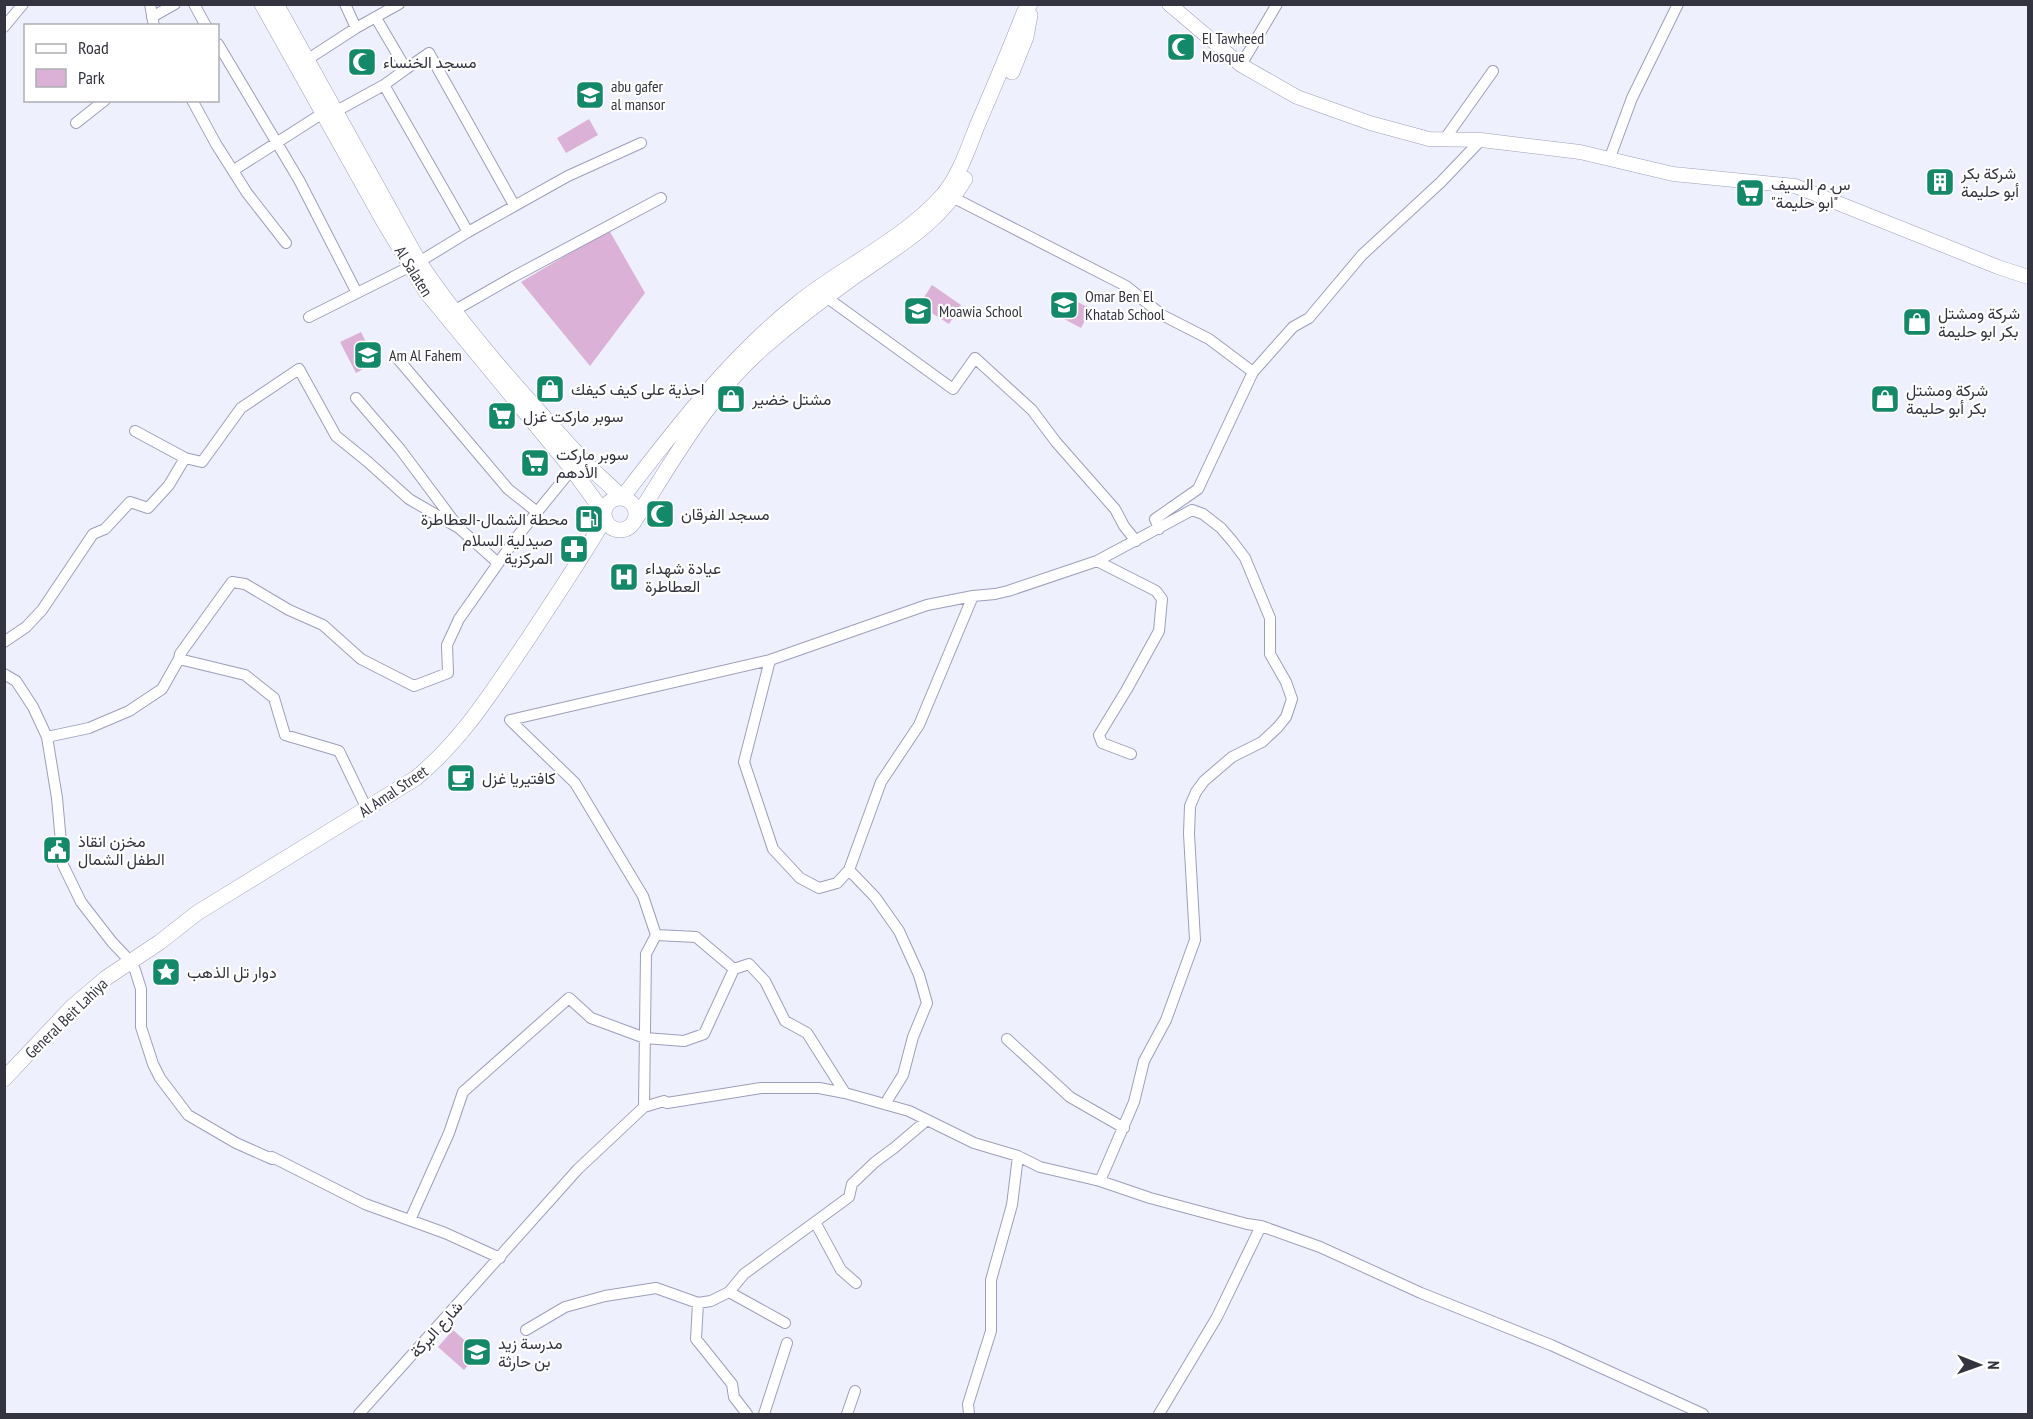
<svg xmlns="http://www.w3.org/2000/svg" width="2033" height="1419" viewBox="0 0 2033 1419" font-family="'PT Sans Narrow',Vazirmatn,sans-serif">
<style>
.green{fill:#dbb1d8}
.lines{fill:none;stroke-linecap:round;stroke-linejoin:round}
.minor-casing{stroke:#9d9ebd;stroke-width:12}
.tertiary-casing{stroke:#9d9ebd;stroke-width:15}
.secondary-casing{stroke:#9d9ebd;stroke-width:16}
.minor{stroke:#fff;stroke-width:10}
.tertiary{stroke:#fff;stroke-width:14}
.secondary{stroke:#fff;stroke-width:15}
.labels{text-anchor:middle;stroke-width:4.5;stroke-linejoin:round;paint-order:stroke}
.poi-label{font-size:16px;fill:#333440;stroke:#fff;text-anchor:start}
.street-label{font-size:16px;fill:#333440;stroke:#fff}
</style>
<rect width="100%" height="100%" fill="#eff0fd"/>
<path class="green" d="M589,119L598,135L566,153L557,138Z
M609,230L645,293L590,366L521,282Z
M932,285L961,305L949,324L919,305Z
M1059,292L1091,309L1081,328L1049,311Z
M361,332L376,362L356,373L340,342Z
M453,1330L479,1353L464,1370L438,1347Z"/>
<g class="lines">
<g class="minor-casing">
<path id="minor" d="M150,4L154,26
M194,4L206,26
M345,4L356,28
M152,17L175,4
M4,27L23,4
M218,44L299,180L357,293
M302,63L356,28L399,4
M1241,65L1277,4
M406,69L429,53L514,205
M384,85L468,232
M192,100L216,144L247,193L286,243
M331,114L384,85L406,69L376,18
M76,123L105,100
M1444,140L1493,71
M1609,160L1632,98L1678,4
M234,170L323,113
M954,198L1126,286L1162,315L1209,339L1253,372
M826,297L953,389L975,358L1032,410L1056,442L1115,509L1124,526L1136,541
M450,313L513,277L661,198
M309,317L419,262L468,232L568,176L641,143
M398,359L508,489L537,512
M356,398L400,449L459,528L498,563
M135,431L185,458L202,462L241,408L299,369L336,436L368,462L409,499L459,528
M1159,529L1155,519L1198,489L1253,372L1293,327L1309,318L1362,255L1441,182L1481,140
M1097,561L1156,591L1162,599L1159,631L1127,689L1099,735L1102,743L1131,754
M4,642L26,627L42,610L93,534L105,529L130,502L148,508L169,485L185,458
M179,659L180,654L232,582L245,584L289,610L323,625L361,659L414,686L448,673L447,645L459,619L516,538L572,469
M770,660L744,762L773,849L800,878L819,888L837,883L849,870L881,782L919,725L973,596
M4,674L16,681L33,707L47,737L57,798L63,865L81,902L112,942L130,961L135,970L141,989V1027L153,1064L160,1078L188,1115L236,1143L272,1159V1157L365,1204L445,1233L500,1258
M510,720L770,660L927,605L973,596L995,594L1008,591L1097,561L1192,510L1203,514L1221,528L1233,542L1245,558L1270,618V654L1286,682L1292,699L1286,717L1278,727L1262,742L1232,757L1204,781L1196,792L1190,806L1189,834L1195,940L1166,1020L1144,1061L1134,1102L1100,1181
M510,720L575,783L643,896L656,935L646,954L644,1107
M47,737L89,728L129,711L162,689L179,659L245,675L274,698L285,735L339,751L367,809
M849,870L875,897L899,931L919,975L927,1003L913,1037L903,1075L888,1099L887,1105
M656,935L696,937L734,969L749,964L765,981L785,1021L807,1033L845,1093
M1007,1039L1070,1097L1124,1128
M410,1220L449,1133L463,1092L569,998L591,1018L645,1038L684,1041L704,1034L734,969
M815,1222L849,1197L852,1184L875,1162L894,1148L927,1120
M729,1292L785,1323
M698,1303L696,1339L732,1384L734,1397L747,1414
M526,1330L565,1307L605,1296L656,1288L698,1303L711,1301L729,1292L744,1274L815,1222L841,1270L856,1283
M359,1414L578,1169L644,1107L664,1101L667,1103L761,1088H819L845,1093L909,1111L974,1143L1018,1156L1040,1167L1100,1181L1150,1198L1247,1224L1261,1226L1320,1247L1421,1293L1551,1345L1703,1414
M764,1414L787,1343
M847,1414L855,1391
M969,1414L968,1404L991,1331V1280L1012,1205L1018,1156
M1159,1414L1217,1317L1261,1226"/>
</g>
<g class="tertiary-casing">
<path id="tertiary" d="M1169,4L1241,65L1297,97L1370,123L1429,139L1481,140L1580,152L1673,174L1795,186L1998,267L2028,277"/>
</g>
<g class="secondary-casing">
<path id="secondary" d="M262,4L384,222L427,293L572,469L604,513
M276,4L419,262C466,332 526,398 583,460C595,474 611,485 622,498C675,429 729,358 798,303C844,266 903,240 943,195C959,176 968,149 977,126C993,89 1009,51 1024,13L1030,4
M1012,72L1026,37L1030,15
M604 514a16 16 0 1 1 32 0a16 16 0 1 1-32 0Z
M637,517C675,457 710,394 764,347C793,322 823,299 854,277C896,247 938,225 965,179
M4,1079L72,1007L106,978L160,942L197,913L416,778C464,738 493,690 528,639C554,599 581,560 605,518"/>
</g>
<use href="#minor" class="minor"/>
<use href="#tertiary" class="tertiary"/>
<use href="#secondary" class="secondary"/>
</g>
<defs>
<g id="mosque-square" transform="scale(1.5)"><rect x="-9" y="-9" width="18" height="18" rx="4" fill="#13896a" stroke="#fff"/><path d="M3.5-4.9A6 6 0 1 0 3.5 4.9A5 5 0 1 1 3.5-4.9Z" fill="#fff"/></g>
<g id="school-square" transform="scale(1.5)"><rect x="-9" y="-9" width="18" height="18" rx="4" fill="#13896a" stroke="#fff"/><path d="M0-5L7-2L0 1L-7-2ZM-4 1L0 2.5L4 1V4Q0 6-4 4Z" fill="#fff"/></g>
<g id="building-square" transform="scale(1.5)"><rect x="-9" y="-9" width="18" height="18" rx="4" fill="#13896a" stroke="#fff"/><path d="M-4-6H4V6H1V3H-1V6H-4ZM-2.5-4.3h1.7v1.8h-1.7ZM.8-4.3h1.7v1.8H.8ZM-2.5-1h1.7V.8h-1.7ZM.8-1h1.7V.8H.8Z" fill="#fff"/></g>
<g id="supermarket-square" transform="scale(1.5)"><rect x="-9" y="-9" width="18" height="18" rx="4" fill="#13896a" stroke="#fff"/><path d="M-6-5.5h2.5l.6 2H6L4.5 2H-2.5L-4.4-4H-6ZM-1.5 3.2a1.3 1.3 0 1 0 .1 0ZM3 3.2a1.3 1.3 0 1 0 .1 0Z" fill="#fff"/></g>
<g id="shop-square" transform="scale(1.5)"><rect x="-9" y="-9" width="18" height="18" rx="4" fill="#13896a" stroke="#fff"/><path d="M-5-2.5h2.3a2.7 3.5 0 0 1 5.4 0H5L5.5 6h-11ZM-1.5-2.5h3a1.5 2.3 0 0 0-3 0Z" fill="#fff"/></g>
<g id="fuel-square" transform="scale(1.5)"><rect x="-9" y="-9" width="18" height="18" rx="4" fill="#13896a" stroke="#fff"/><path d="M-5.5-6h7V0h2V4h1.3V-2.5L3-4.5l.8-.8L6-3V5H2.5V1h-1V6h-7ZM-4.2-4.7v3.2H.2V-4.7Z" fill="#fff"/></g>
<g id="pharmacy-square" transform="scale(1.5)"><rect x="-9" y="-9" width="18" height="18" rx="4" fill="#13896a" stroke="#fff"/><path d="M-2-6h4v4h4v4h-4v4h-4v-4h-4v-4h4Z" fill="#fff"/></g>
<g id="hospital-square" transform="scale(1.5)"><rect x="-9" y="-9" width="18" height="18" rx="4" fill="#13896a" stroke="#fff"/><path d="M-5-5h3v3.5h4V-5h3V5h-3V1.5h-4V5h-3Z" fill="#fff"/></g>
<g id="cafe-square" transform="scale(1.5)"><rect x="-9" y="-9" width="18" height="18" rx="4" fill="#13896a" stroke="#fff"/><path d="M-5.5-4.5H6V0H3Q3 3.5 0 3.5H-2.5Q-5.5 3.5-5.5 0ZM3-3.2v2h1.7v-2ZM-6 4.5H4V6H-6Z" fill="#fff"/></g>
<g id="civic-square" transform="scale(1.5)"><rect x="-9" y="-9" width="18" height="18" rx="4" fill="#13896a" stroke="#fff"/><path d="M-.6-6.5H3V-4.5H.6V-3L4-1V1h2V6H-6V1h2V-1L-.6-3ZM-1.2 2.5V6h2.4V2.5Z" fill="#fff"/></g>
<g id="sight-square" transform="scale(1.5)"><rect x="-9" y="-9" width="18" height="18" rx="4" fill="#13896a" stroke="#fff"/><path d="M0-6L1.8-2.2L6-1.7L2.9 1.2L3.7 5.4L0 3.3L-3.7 5.4L-2.9 1.2L-6-1.7L-1.8-2.2Z" fill="#fff"/></g>
</defs>
<g fill-rule="evenodd">
<use href="#mosque-square" x="1181" y="47"/>
<use href="#mosque-square" x="362" y="62"/>
<use href="#school-square" x="590" y="95"/>
<use href="#building-square" x="1940" y="182"/>
<use href="#supermarket-square" x="1750" y="193"/>
<use href="#school-square" x="1064" y="305"/>
<use href="#school-square" x="918" y="311"/>
<use href="#shop-square" x="1917" y="322"/>
<use href="#school-square" x="368" y="355"/>
<use href="#shop-square" x="550" y="389"/>
<use href="#shop-square" x="731" y="399"/>
<use href="#shop-square" x="1885" y="399"/>
<use href="#supermarket-square" x="502" y="416"/>
<use href="#supermarket-square" x="535" y="463"/>
<use href="#mosque-square" x="660" y="514"/>
<use href="#fuel-square" x="589" y="519"/>
<use href="#pharmacy-square" x="574" y="549"/>
<use href="#hospital-square" x="624" y="577"/>
<use href="#cafe-square" x="461" y="778"/>
<use href="#civic-square" x="57" y="850"/>
<use href="#sight-square" x="166" y="972"/>
<use href="#school-square" x="477" y="1352"/>
</g>
<g class="labels">
<g class="poi-label">
<text x="1202" y="44">El Tawheed<tspan x="1202" dy="18">Mosque</tspan></text>
<text x="383" y="68">مسجد الخنساء</text>
<text x="611" y="92">abu gafer<tspan x="611" dy="18">al mansor</tspan></text>
<text x="1961" y="179">شركة بكر<tspan x="1961" dy="18">أبو حليمة</tspan></text>
<text x="1771" y="190">س. م السيف<tspan x="1771" dy="18">"ابو حليمة"</tspan></text>
<text x="1085" y="302">Omar Ben El<tspan x="1085" dy="18">Khatab School</tspan></text>
<text x="939" y="317">Moawia School</text>
<text x="1938" y="319">شركة ومشتل<tspan x="1938" dy="18">بكر ابو حليمة</tspan></text>
<text x="389" y="361">Am Al Fahem</text>
<text x="571" y="395">احذية على كيف كيفك</text>
<text x="1906" y="396">شركة ومشتل<tspan x="1906" dy="18">بكر أبو حليمة</tspan></text>
<text x="752" y="405">مشتل خضير</text>
<text x="523" y="422">سوبر ماركت غزل</text>
<text x="556" y="460">سوبر ماركت<tspan x="556" dy="18">الأدهم</tspan></text>
<text x="681" y="520">مسجد الفرقان</text>
<text x="568" y="525" text-anchor="end">محطة الشمال-العطاطرة</text>
<text x="553" y="546" text-anchor="end">صيدلية السلام<tspan x="553" dy="18">المركزية</tspan></text>
<text x="645" y="574">عيادة شهداء<tspan x="645" dy="18">العطاطرة</tspan></text>
<text x="482" y="784">كافتيريا غزل</text>
<text x="78" y="847">مخزن انقاذ<tspan x="78" dy="18">الطفل الشمال</tspan></text>
<text x="187" y="978">دوار تل الذهب</text>
<text x="498" y="1349">مدرسة زيد<tspan x="498" dy="18">بن حارثة</tspan></text>
</g>
<g class="street-label">
<text transform="translate(414 271) rotate(58)" y="6">Al Salaten</text>
<text transform="translate(393 791) rotate(-34)" y="6">Al Amal Street</text>
<text transform="translate(66 1018) rotate(-44)" y="6">General Beit Lahiya</text>
<text transform="translate(436 1329) rotate(-48)" y="6">شارع البركة</text>
</g>
</g>
<rect width="2033" height="1419" fill="none" stroke="#333440" stroke-width="12"/>
<rect x="24" y="24" width="195" height="78" fill="#ffffff" stroke="#adaeb3" stroke-width="1.5"/>
<rect x="36" y="44" width="30" height="9" fill="#ffffff" stroke="#adaeb3" stroke-width="1.5"/>
<text x="78" y="54" font-size="18" fill="#333440">Road</text>
<rect x="36" y="69" width="30" height="18" fill="#dbb1d8" stroke="#adaeb3" stroke-width="1.5"/>
<text x="78" y="84" font-size="18" fill="#333440">Park</text>
<g transform="translate(1979 1365) rotate(91)" stroke="#ffffff" stroke-width="4.5" paint-order="stroke">
<path d="M0-4.5L10 22L0 15L-10 22Z" fill="#333440"/>
<text y="-9" font-size="16" font-weight="bold" text-anchor="middle" fill="#333440">N</text>
</g>
</svg>
